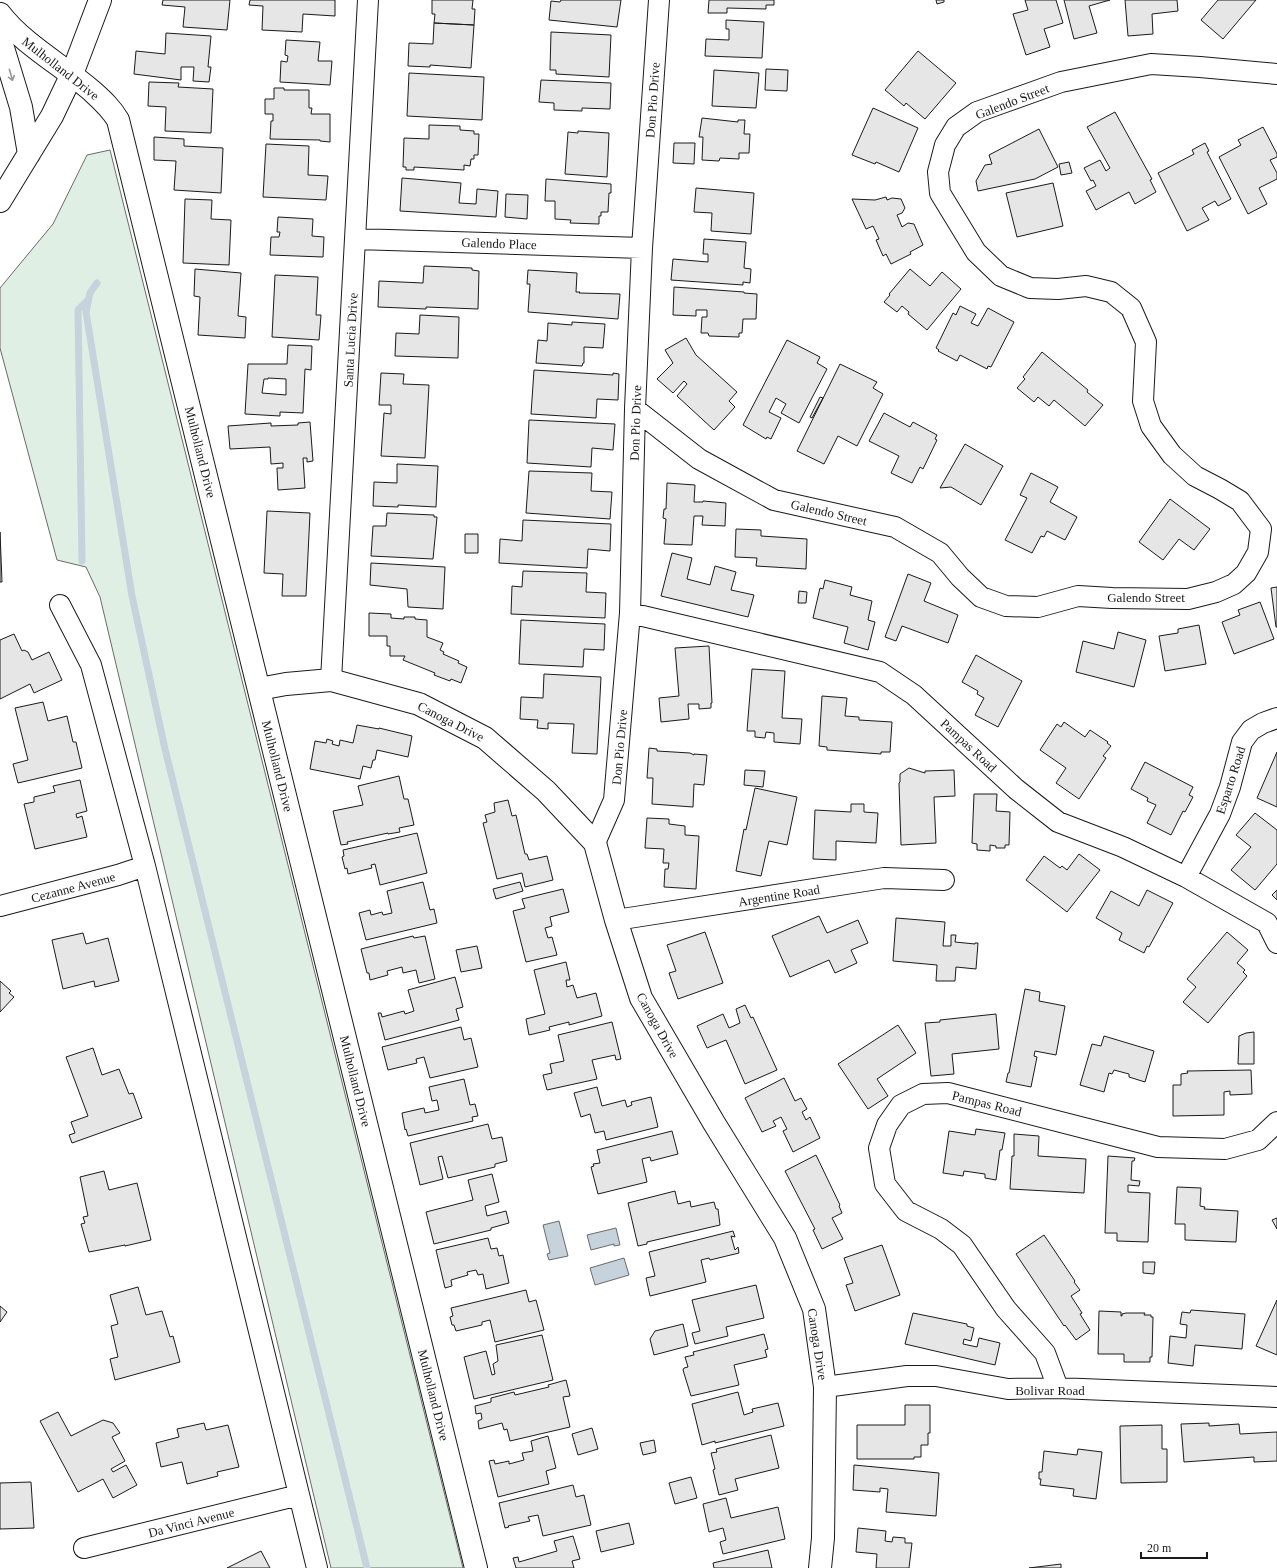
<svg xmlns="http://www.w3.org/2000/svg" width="1277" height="1568" viewBox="0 0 1277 1568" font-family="Georgia,serif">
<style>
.green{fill:#e0efe3;stroke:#6a6a6a}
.water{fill:#c6d2dc;stroke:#6a6a6a}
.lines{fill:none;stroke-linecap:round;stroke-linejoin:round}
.stream{stroke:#c6d2dc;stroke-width:7}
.building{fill:#e6e6e6;stroke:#1a1a1a;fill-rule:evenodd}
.street-casing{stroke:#1a1a1a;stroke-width:22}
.secondary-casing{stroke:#1a1a1a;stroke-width:24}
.primary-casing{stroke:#1a1a1a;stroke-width:24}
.street{stroke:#fff;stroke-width:20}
.secondary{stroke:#fff;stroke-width:22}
.primary{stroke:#fff;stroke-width:22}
.oneway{stroke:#989898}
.labels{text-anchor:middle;stroke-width:3;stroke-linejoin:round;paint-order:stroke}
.street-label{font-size:13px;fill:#1a1a1a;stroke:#fff}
</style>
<rect width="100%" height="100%" fill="#fff"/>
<path class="green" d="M110,150L463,1568H331L100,597L86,567L57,560L0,348V288L53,224L87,155Z"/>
<path class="water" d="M559,1221L568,1256L549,1260L547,1254L550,1253L543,1225Z
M616,1228L620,1245L614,1246V1244L591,1250L587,1235Z
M624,1258L629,1275L595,1285L590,1268Z"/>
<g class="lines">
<path class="stream" d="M97,283L90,293L86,312L132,596L165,749L367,1568
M82,561L78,310L88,300"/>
</g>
<path class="building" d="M163,0H230L227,30L183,27L185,7L162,5Z
M250,0H335V16L303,14L302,32L262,30L263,6L249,5Z
M432,0H473L472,9H475L474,25L434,23L435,14H432Z
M561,0H621L617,27L549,20L551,1L560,2Z
M709,0H774V5H766V9L727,8V13H708Z
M936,0H944V2L937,4Z
M1025,0H1056L1063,23L1044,29L1050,47L1026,55L1013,14L1028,10Z
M1064,0H1110L1089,6L1097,33L1074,39Z
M1125,0H1177L1178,11L1152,14L1153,34L1128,36Z
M1218,0H1256L1223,39L1201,20Z
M726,20L764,22L762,58L705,56L706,39L729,40V29H726Z
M434,23L474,25L471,68L430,65V67L408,66L409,43L433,44Z
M551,32L611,35L609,77L556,74V70H550Z
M166,33L211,36L208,67H211L209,82L193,81L194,67H181V80L134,74L136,51L165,54Z
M286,40L320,42L318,61H332L330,85L280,82L281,61L287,62L288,56L285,55Z
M918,51L956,83L925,119L906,103L904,106L885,90Z
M766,69L788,70L787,91L765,90Z
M714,70L759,73L756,108L712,106Z
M409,73L484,77L482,120L407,116Z
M541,80L611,83L610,109L582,108V111L554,110V103L539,102Z
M149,82L179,83L178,87L213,89L211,133L165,131L166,107L148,106Z
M274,88H284V90H309V108H312L311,114H330V142L320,141V140L270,139L271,121H273V114H265V99H274Z
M873,108L918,128L899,172L876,162L875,164L852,155Z
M1115,112L1152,179L1150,180L1156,192L1135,204L1129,192L1096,210L1086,191L1096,186L1093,180L1091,181L1084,168L1100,160L1106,171L1110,168L1087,127Z
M702,118L738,122V120H745L744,134H750L749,153H739V159L720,158L719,161L702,160L703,137H699Z
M429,125L460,126V130L474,131V134H479L478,155H474V159H471L470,166L464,165V170L414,167V170H406V167H403L404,138L429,139Z
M1263,127L1277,154V157L1270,160L1277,173V179L1259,188L1267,204L1248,214L1219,157L1241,145L1238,140Z
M1039,129L1058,167L1035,179L978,191L976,181L985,165L992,164L989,155Z
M578,131L609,133L607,177L565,174L568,132L578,133Z
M154,137L184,139V146L223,148L221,193L174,190L176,161L154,160Z
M674,143H695L694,164L673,163Z
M1205,143L1209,151L1207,152L1231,199L1218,206L1215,201L1202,208L1209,220L1187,231L1158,173L1194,154L1192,150Z
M266,144L309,146L308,175L328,176L326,200L263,197Z
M1069,162L1072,173L1061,175L1059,164Z
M402,178L461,183L459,203L476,204L477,189L498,191L496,217L400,211Z
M546,179L611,184V193H609L608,212H601V216H599V224L570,223L571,220L555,219V201H545Z
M1053,183L1063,226L1017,237L1006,193Z
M696,188L754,193L751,234L711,231L712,213L694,212Z
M506,194L528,195L527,219L505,217Z
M886,197L887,200L892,198L901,199L905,208L902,213L897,215L902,227L908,223L914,224L923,245L910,252L911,254L891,264L886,254L883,256L876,240L879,239L873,226L866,229L852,199L875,200Z
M185,199L212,200L211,219L231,220L229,265L183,263Z
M278,217L313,219L312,236L324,237L323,257L270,255L271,237H279L280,232H277Z
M704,239L746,242L744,268L751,269L750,283L743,282V285L671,280L673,259L708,262V254H703Z
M424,266L472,268V270L479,271L478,309L426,307V309L378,307L379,281L423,283Z
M195,269L241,273L238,316L246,317L245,338L198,335L200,297L194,296Z
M910,269L930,286L942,272L961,289L927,330L908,314L909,312L902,306L897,312L884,302L890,295L889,294Z
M528,270L577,273L576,292H580L579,293L620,294L618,319L528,312L530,284H527Z
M275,275L318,277L316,315H321L319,340L272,337Z
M674,287L744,292V293L757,294L756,319H743L742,333H739V337L709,336L708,333H701L702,317H707V310H696V316L673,315Z
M960,306L976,314L971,323L978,326L988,308L1014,322L991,367L988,366L987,369L960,355L957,361L938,351L939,350L936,348L953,313L956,315Z
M420,315L459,317L458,358L395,356L396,333L419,334Z
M572,322L605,324L603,348L584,347V363H583L582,366L536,363L538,340L547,341L548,323L572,325Z
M686,338L696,355L737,392L729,401L735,407L714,430L677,396L687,384L684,381L673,393L657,379L673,363L665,350Z
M787,340L820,357L817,363L827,369L799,423L781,413L786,404L776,398L769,412L781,418L771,439L767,437L766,439L743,425Z
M288,345L312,346L311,370L305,369L303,413L280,412V416L245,414L248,364H287ZM268,378L286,379V395L262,393L264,379H268Z
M1042,352L1088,390L1087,392L1103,405L1085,426L1054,400L1049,406L1038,397L1034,402L1017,388L1025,379L1023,377Z
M840,364L877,382L873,388L883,394L857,446L838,436L824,464L797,451Z
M534,370L613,375V373L619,374L618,400L597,399L596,418L531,414Z
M381,373L404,374L403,384L429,385L425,458L381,456L384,413L391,414V405H379Z
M820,397L823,398L812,418L810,417Z
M884,413L910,427L913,422L937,435L935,439L937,440L923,469L920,467L912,483L891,473L899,456L869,441Z
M529,420L615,424L613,450L592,448L591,467L527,463Z
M310,422L313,461L307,462V458H303L305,488L278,490L277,468H283V463L271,464L270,447L230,449L228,426L271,423V426L298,425V423Z
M965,444L1003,466L981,505L951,487L940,488Z
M397,464L438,466L436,507L398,505V507L373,506L374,482L397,483Z
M529,471L592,473L591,491L612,492L610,519L526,513Z
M1031,473L1058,487L1050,502L1077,517L1065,540L1047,531L1044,537L1041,536L1032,553L1005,540L1027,498L1020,495Z
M667,483L695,485L694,502H703V501L726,503L725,526L702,525L703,516H694L692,545L664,544L666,519L663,518L664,509H666Z
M1170,499L1210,529L1194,550L1179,539L1163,560L1139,542Z
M267,511L310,513L306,596H282L283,574L264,573Z
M387,513L434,515V517H437L433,559L371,556L373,526H386Z
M523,520L611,524L610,551L588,549L587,568L499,563L500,539L522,541Z
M736,529L761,530V536L807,539L806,569L756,566L757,558L735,557Z
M0,532L2,582H0Z
M465,534H478V553H465Z
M672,553L692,558L687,579L710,585L715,566L736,572L731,590L754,595L748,617L661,596Z
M371,563L445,567L443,609L408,607L407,589L370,585Z
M523,571L587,573L586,592L606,593L605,618L511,614L512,586L522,587Z
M908,574L931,583L924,601L958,615L948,643L902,626L896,641L885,637Z
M825,580L852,587L850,595L872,601L868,620L875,622L868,650L844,643L848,627L813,618L820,588L823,589Z
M1277,587V627H1276L1271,588Z
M799,591L807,592L806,603H798Z
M1260,602L1274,639L1234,654L1222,622L1240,615L1238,610Z
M369,613L391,614V618L404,619V617H415V619L427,620V637L443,643L440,650L444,652L443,654L459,661L458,663L467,667L461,683L451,679L450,681L434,675L435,673L403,660L405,656H390V646H387V636H369Z
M521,620L605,624L604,650L584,649L583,667L519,664Z
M1199,625L1206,664L1165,671L1159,636L1178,633V629Z
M1118,632L1146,640L1134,687L1076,672L1083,641L1114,649Z
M14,634L22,651L24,650L28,652L32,660L49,652L62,680L34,693L30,684L0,699V640Z
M709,646L712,703H711V708L699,709V704H688L689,719L661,722L659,698L679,696L675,648Z
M976,655L1022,681L998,727L975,715L984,698L977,694L978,691L962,682Z
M752,669L785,671L782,718L802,719L800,744L774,742V733L766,732L765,738L755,737V731H747Z
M544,674L601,677L597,754L572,753L574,724L548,723V729L537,728L538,720L520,719L521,697L543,698Z
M822,696L847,698L845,716L859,717V720L892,722L890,752H881V754L827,750V747L819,746Z
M43,702L48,721L67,716L73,742H76L82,768L18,783L13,764L28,760L15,708Z
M1064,722L1085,737L1090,730L1108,742L1107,743L1111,746L1103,756L1106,758L1079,799L1056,783L1066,768L1040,750L1057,724L1061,727Z
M357,725L379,729V728L412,736L408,757L377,750L375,760H373L371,768L363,766L360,779L310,769L315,741L326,743L327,739L333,741L332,744L339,746L340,740L353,743Z
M649,748L657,749V751L690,753L694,755V754L707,755L704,785L694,784L693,807L652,804L653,778H647Z
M1277,752V807L1257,798Z
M1145,762L1193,787L1189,795L1193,797L1185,812L1183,811L1171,835L1147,823L1156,805L1147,801L1148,798L1131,789Z
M909,768L925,773V771L954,770L955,796L934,797L936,843L901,845L899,783L900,782V774Z
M745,770L765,771L763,787L744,785Z
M399,776L404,799H408L414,825L399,828L400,832L388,834V833L347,842L348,844L341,845L333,811L363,805L358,786Z
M80,780L87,811L76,814L77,818L82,816L87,837L35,849L24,804L34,802V797L55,792L53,786Z
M755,788L797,797L787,845L769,841L761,876L736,871L744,829L746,830Z
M974,794H997L996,811L1010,812L1009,845H1005V848H996V846L990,845V851L977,850V844L972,843Z
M508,800L512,816L516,815L525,854H527L529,860L547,856L553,880L525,887L522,873L497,879L483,823L487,822L485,815L495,812L494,803Z
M851,804H864V812L878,813L876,843L836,841V860L813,859L815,810L851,812Z
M1255,813L1277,830V864L1255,890L1231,870L1251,847L1236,835Z
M647,818L669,819V824L685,826V835L699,836L696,889L664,887L665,869H668L669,863H663L664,849L645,848Z
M417,833L427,873L380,885L375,864L371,865L372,868L348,874L347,868L345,869L342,857L344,856L343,850Z
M1079,854L1100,870L1067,912L1026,880L1044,856L1060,868L1062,866L1067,870Z
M423,882L430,910L434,909L437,923L366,940L359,913L370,910L371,915L382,912L383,915L392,913L387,891Z
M520,882L523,891L496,899L493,889Z
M563,889L569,912L550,917L552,926L545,928L548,938L552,937L557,955L526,962L513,911L525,908L522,899Z
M1147,890L1173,903L1149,947L1147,946L1144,953L1119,940L1122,933L1096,918L1111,891L1139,906Z
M1277,890V900L1272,895Z
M819,916L827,933L858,920L868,943L851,950L857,963L835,973L829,960L790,977L772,936Z
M896,918L945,922L943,946H951V935H956L955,942L975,944V943H978L976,969L956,967L955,981H936L937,965L893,961Z
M705,932L723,983L678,999L669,973L676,971L667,945Z
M1227,932L1248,950L1237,963L1245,970L1243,972L1247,976L1208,1023L1183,1002L1196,987L1187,979Z
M83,933L86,944L108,938L119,981L95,987L94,981L63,989L52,940Z
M413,936L414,938L425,936L435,979L419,983L416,970L403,973L402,967L387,971L388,975L370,980L369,973H367L361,949Z
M477,946L482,968L461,972L456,950Z
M566,962L570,980H566L567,987L573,985L577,998L596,993L602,1016L569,1025V1022L549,1027L550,1030L529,1035L526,1019L545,1014L534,970Z
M455,977L463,1007L456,1009L459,1020L385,1040L378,1013H381L382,1017L404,1011L405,1014L414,1011L408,990Z
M0,981L11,991L9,993L14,997L0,1012Z
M1025,989L1040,992L1039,1001L1065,1006L1056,1055L1035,1051L1034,1056L1037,1057L1031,1087L1006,1082L1008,1073H1009Z
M745,1005L751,1018L753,1017L777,1070L745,1084L726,1040L707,1048L697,1026L723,1014L729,1028L740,1023L736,1009Z
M996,1014L999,1049L952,1054L954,1074L931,1076L925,1023L940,1022V1020Z
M612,1022L621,1059L616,1060L615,1055L592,1060L597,1079L547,1090L543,1075L552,1073L550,1064L564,1061L558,1035Z
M898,1025L916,1053L877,1079L888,1096L868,1109L838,1064Z
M461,1027L464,1040L471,1038L478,1067L430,1078L424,1057L416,1059L417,1063L388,1070L382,1047Z
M1254,1032V1064H1238L1239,1036L1246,1033Z
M1104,1036L1154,1051L1145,1082L1129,1077V1074L1114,1070L1112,1074L1109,1073L1104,1092L1080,1085L1092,1044L1101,1046Z
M93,1048L102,1075L119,1069L129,1094L133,1093L142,1118L72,1143L69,1135L75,1133L71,1122L88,1116L66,1057Z
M1251,1070L1252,1094L1230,1095V1091L1224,1092V1115L1173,1116V1085H1181V1074L1188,1073L1187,1071Z
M784,1078L795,1101L801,1098L807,1109L802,1112L806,1120L810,1117L820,1138L793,1152L783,1131L787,1129L781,1117L773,1121L776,1126L762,1132L745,1098Z
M464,1079L470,1105L475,1104L478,1116L472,1117L473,1121L408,1136L406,1129L405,1130L402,1113L424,1108L425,1113L439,1110L437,1100L432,1101L429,1087Z
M597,1087L602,1106L625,1100L627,1107L632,1105L631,1102L651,1097L658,1127L606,1140L604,1131L595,1133L590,1114L581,1117L574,1093Z
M488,1124L492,1139L502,1137L507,1161L495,1164V1167L448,1178L442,1156L438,1157L443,1179L420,1185L410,1143Z
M976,1129L1005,1133L1002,1150H1000L996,1180L985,1178V1174L964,1171L963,1176L943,1173L949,1131L975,1135Z
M672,1131L678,1154L651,1161L650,1157L642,1159L647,1182L598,1194L591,1167L594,1166L593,1164L600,1163L597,1150Z
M1014,1134L1039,1136L1038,1156L1086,1159L1084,1193L1010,1189L1012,1156H1014Z
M816,1155L840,1205L839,1206L842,1213L832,1218L843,1239L822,1249L813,1230L815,1229L785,1171Z
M1108,1156L1135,1158L1134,1161H1132L1131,1180L1140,1181L1139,1186L1128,1185V1192L1150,1193L1148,1242L1117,1241V1233H1105Z
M104,1171L109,1190L137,1183L151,1240L125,1246V1245L89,1252L81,1224L85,1223L83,1217L88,1216L80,1177Z
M492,1174L499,1202L485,1206L487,1216L506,1211L509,1223L491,1228V1230L434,1244L426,1212L473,1200L468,1180Z
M1177,1187L1201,1188L1200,1206L1205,1207L1204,1209L1238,1211L1236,1242L1185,1240V1224H1175Z
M675,1191L678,1204L690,1201L691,1207L714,1202L716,1209H718L720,1225L647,1242V1244L638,1246L628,1203Z
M1277,1218V1229L1272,1220Z
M733,1231L735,1237L731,1236L735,1250L738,1247L739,1253L710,1260L709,1258L701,1260L706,1282L650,1296L646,1278L655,1276L649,1252Z
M1044,1235L1075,1281L1074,1282L1080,1290L1071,1296L1082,1313L1080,1314L1090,1330L1076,1340L1065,1325L1064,1326L1016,1254Z
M488,1238L491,1249L497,1248L499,1256L503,1255L509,1283L486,1289L483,1274L478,1275L476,1270L467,1272L468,1275L451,1280L452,1286L445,1288L436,1250Z
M882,1245L900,1295L855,1311L846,1285L853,1283L844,1258Z
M1143,1262H1155L1154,1274L1143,1273Z
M756,1285L764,1318L726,1327L728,1336L695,1344L692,1333L700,1331L692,1300Z
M138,1287L146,1315L162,1311L170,1337L173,1336L180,1362L115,1380L110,1359L118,1357L111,1326L118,1324L110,1295Z
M526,1290L529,1302L536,1300L544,1330L495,1342L490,1320L482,1322V1325L456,1331L454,1325H452L450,1317L453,1316L451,1308Z
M1277,1300V1355L1256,1346Z
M0,1306L7,1312L0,1322Z
M1191,1310L1245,1314L1242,1349L1195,1345L1193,1366L1168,1363L1170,1336L1186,1338L1187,1325L1180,1324L1182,1312L1190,1313Z
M1099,1311L1121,1312V1316H1122V1314L1126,1313H1145L1144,1315H1151V1317H1153L1152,1357H1150V1362H1124V1354H1098Z
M913,1313L967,1324V1326L974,1328L971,1341L964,1339L963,1344L977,1347L979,1338L1000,1343L995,1365L905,1344Z
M683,1324L688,1346L654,1355L650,1339L655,1331Z
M764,1334L768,1349L765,1350L767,1357L734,1365L739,1385L691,1396L683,1370L684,1368L688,1367L685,1357L694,1355L693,1352Z
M542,1335L553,1380L474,1399L464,1357L486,1351L492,1375L495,1374L493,1364L498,1361L496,1345Z
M566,1380L570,1396L563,1397L570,1427L510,1441L507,1429L504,1430L502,1423L479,1429L478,1421L482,1419L481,1413L476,1414L475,1406L491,1402V1398L514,1392L515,1395L549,1387L548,1385Z
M738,1392L744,1415L753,1412L752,1409L778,1403L784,1426L715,1443V1441L702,1445L692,1404Z
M905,1405H930V1433H928V1445H921V1457H914V1459H857V1425H905Z
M58,1412L71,1436L103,1420L113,1423L120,1433L112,1437L125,1461L111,1469L113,1472L126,1465L137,1485L113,1498L103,1479L78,1492L40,1421Z
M204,1423L206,1430L228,1425L239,1467L217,1472L218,1476L187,1484L182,1462L161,1467L156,1443L179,1437L177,1429Z
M1209,1423V1426L1239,1424L1240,1434L1277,1432V1461L1254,1462V1457L1184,1462L1181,1424Z
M1162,1425V1449H1167V1482L1121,1483L1120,1426Z
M592,1428L598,1449L578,1455L572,1434Z
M771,1435L779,1468L735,1479L738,1490L719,1495L713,1470L715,1469L711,1453L717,1452L716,1449Z
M548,1436L556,1468L546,1471L549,1484L498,1497L489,1461L494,1460L495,1464L509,1461V1464L524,1460L522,1453L533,1451L531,1441Z
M654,1440L656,1452L643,1455L640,1443Z
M1078,1449L1102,1452L1096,1499L1073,1496L1074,1489L1040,1485L1041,1479H1039V1472H1042L1044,1451L1077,1455Z
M854,1465L939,1473L936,1516L886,1512L888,1489L880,1488V1492L853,1490Z
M691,1477L697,1498L675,1504L669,1483Z
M31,1482L34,1528L0,1529V1483Z
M573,1485L576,1497L584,1495L591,1525L543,1536L538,1515L528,1517L530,1521L508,1526L509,1527L505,1528L499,1503Z
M726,1498L731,1518L778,1507L785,1539L723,1554L720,1542L726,1540L723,1528L709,1532L703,1504Z
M629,1523L634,1544L601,1552L596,1531Z
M858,1528L886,1531L885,1541L892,1542L893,1537L905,1538V1543H912L909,1568H876L877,1554L856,1552Z
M573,1536L580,1559L572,1561L574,1568H516L513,1558L518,1557L519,1562L557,1551L554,1541Z
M768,1550L772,1568H714L713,1563Z
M261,1551L270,1568H227Z
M1061,1564V1568H1029Z"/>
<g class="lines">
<g class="street-casing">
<path id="street" d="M356,239L642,248
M635,409L699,459L774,500L895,527L940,553L960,577L981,597L1006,606L1038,607L1078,596L1112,598L1188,599L1216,592L1234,584L1246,573L1258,552L1261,529L1240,501L1220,489L1195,476L1172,455L1151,426L1143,401L1146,342L1131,308L1111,292L1086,286L1058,289L1030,288L1001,276L976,252L940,193L938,172L945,145L956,127L977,112L1061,82L1151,64L1200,67L1277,74
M60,605L91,665L145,866L317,1568
M630,613L880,672L914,695L1016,789L1058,822L1123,847L1186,877L1267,923L1277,943
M331,680L368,0
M595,843L614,800L630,613L635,409L642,248L659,0
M1186,877L1220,814L1230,787L1242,742L1251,730L1263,723L1277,718
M0,906L118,875L145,866
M616,920L884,878L944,880
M825,1387L907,1376H936L1008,1389L1058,1388L1277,1397
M1058,1388L1045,1353L1006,1309L962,1245L941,1229L906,1211L885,1184L879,1148L887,1125L901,1105L923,1094L948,1093L1158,1147L1225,1149L1258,1140L1277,1122
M84,1548L299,1495"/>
</g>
<g class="secondary-casing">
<path id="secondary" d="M0,14C24,45 62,65 92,91C102,100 111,108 118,120L476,1568
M259,689L286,684L331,680L419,704L485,738L546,791L595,843L616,920L641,998L714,1123L785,1238L814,1309L825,1387L823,1538L820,1568"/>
</g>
<g class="primary-casing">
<path id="primary" d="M0,38L21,107L29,154
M0,201L52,116L72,74L100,0"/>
</g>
<use href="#street" class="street"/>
<use href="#secondary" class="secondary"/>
<use href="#primary" class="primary"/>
</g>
<defs><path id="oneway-shaft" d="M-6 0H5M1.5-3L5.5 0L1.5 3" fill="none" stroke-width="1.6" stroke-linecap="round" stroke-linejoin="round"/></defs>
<use class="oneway" href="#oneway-shaft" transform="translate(11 75) rotate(74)"/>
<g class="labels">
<g class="street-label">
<text transform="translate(61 68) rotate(38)" y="5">Mulholland Drive</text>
<text transform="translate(652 100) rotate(-86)" y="5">Don Pio Drive</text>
<text transform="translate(1012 101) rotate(-21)" y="5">Galendo Street</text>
<text transform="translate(499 243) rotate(2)" y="5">Galendo Place</text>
<text transform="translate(350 340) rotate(-87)" y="5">Santa Lucia Drive</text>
<text transform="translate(635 423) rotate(-88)" y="5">Don Pio Drive</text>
<text transform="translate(201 452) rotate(76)" y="5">Mulholland Drive</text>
<text transform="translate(829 512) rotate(13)" y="5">Galendo Street</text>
<text x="1146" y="602">Galendo Street</text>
<text transform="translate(451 721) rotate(27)" y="5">Canoga Drive</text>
<text transform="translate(969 745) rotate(43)" y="5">Pampas Road</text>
<text transform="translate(619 747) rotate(-85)" y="5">Don Pio Drive</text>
<text transform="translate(278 766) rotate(76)" y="5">Mulholland Drive</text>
<text transform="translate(1230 780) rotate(-72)" y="5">Esparto Road</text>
<text transform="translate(73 887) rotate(-15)" y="5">Cezanne Avenue</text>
<text transform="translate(779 895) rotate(-9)" y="5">Argentine Road</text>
<text transform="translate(658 1025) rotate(61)" y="5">Canoga Drive</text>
<text transform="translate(356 1081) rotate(76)" y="5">Mulholland Drive</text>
<text transform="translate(987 1103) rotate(14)" y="5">Pampas Road</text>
<text transform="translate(818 1344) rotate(81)" y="5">Canoga Drive</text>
<text x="1050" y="1395">Bolivar Road</text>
<text transform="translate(434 1395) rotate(76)" y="5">Mulholland Drive</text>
<text transform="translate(191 1522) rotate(-14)" y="5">Da Vinci Avenue</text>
</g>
</g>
<path d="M1141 1552v6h66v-6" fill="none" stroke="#1a1a1a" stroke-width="2"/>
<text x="1147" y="1552" font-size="12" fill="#1a1a1a" stroke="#ffffff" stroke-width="3" paint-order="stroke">20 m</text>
</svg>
